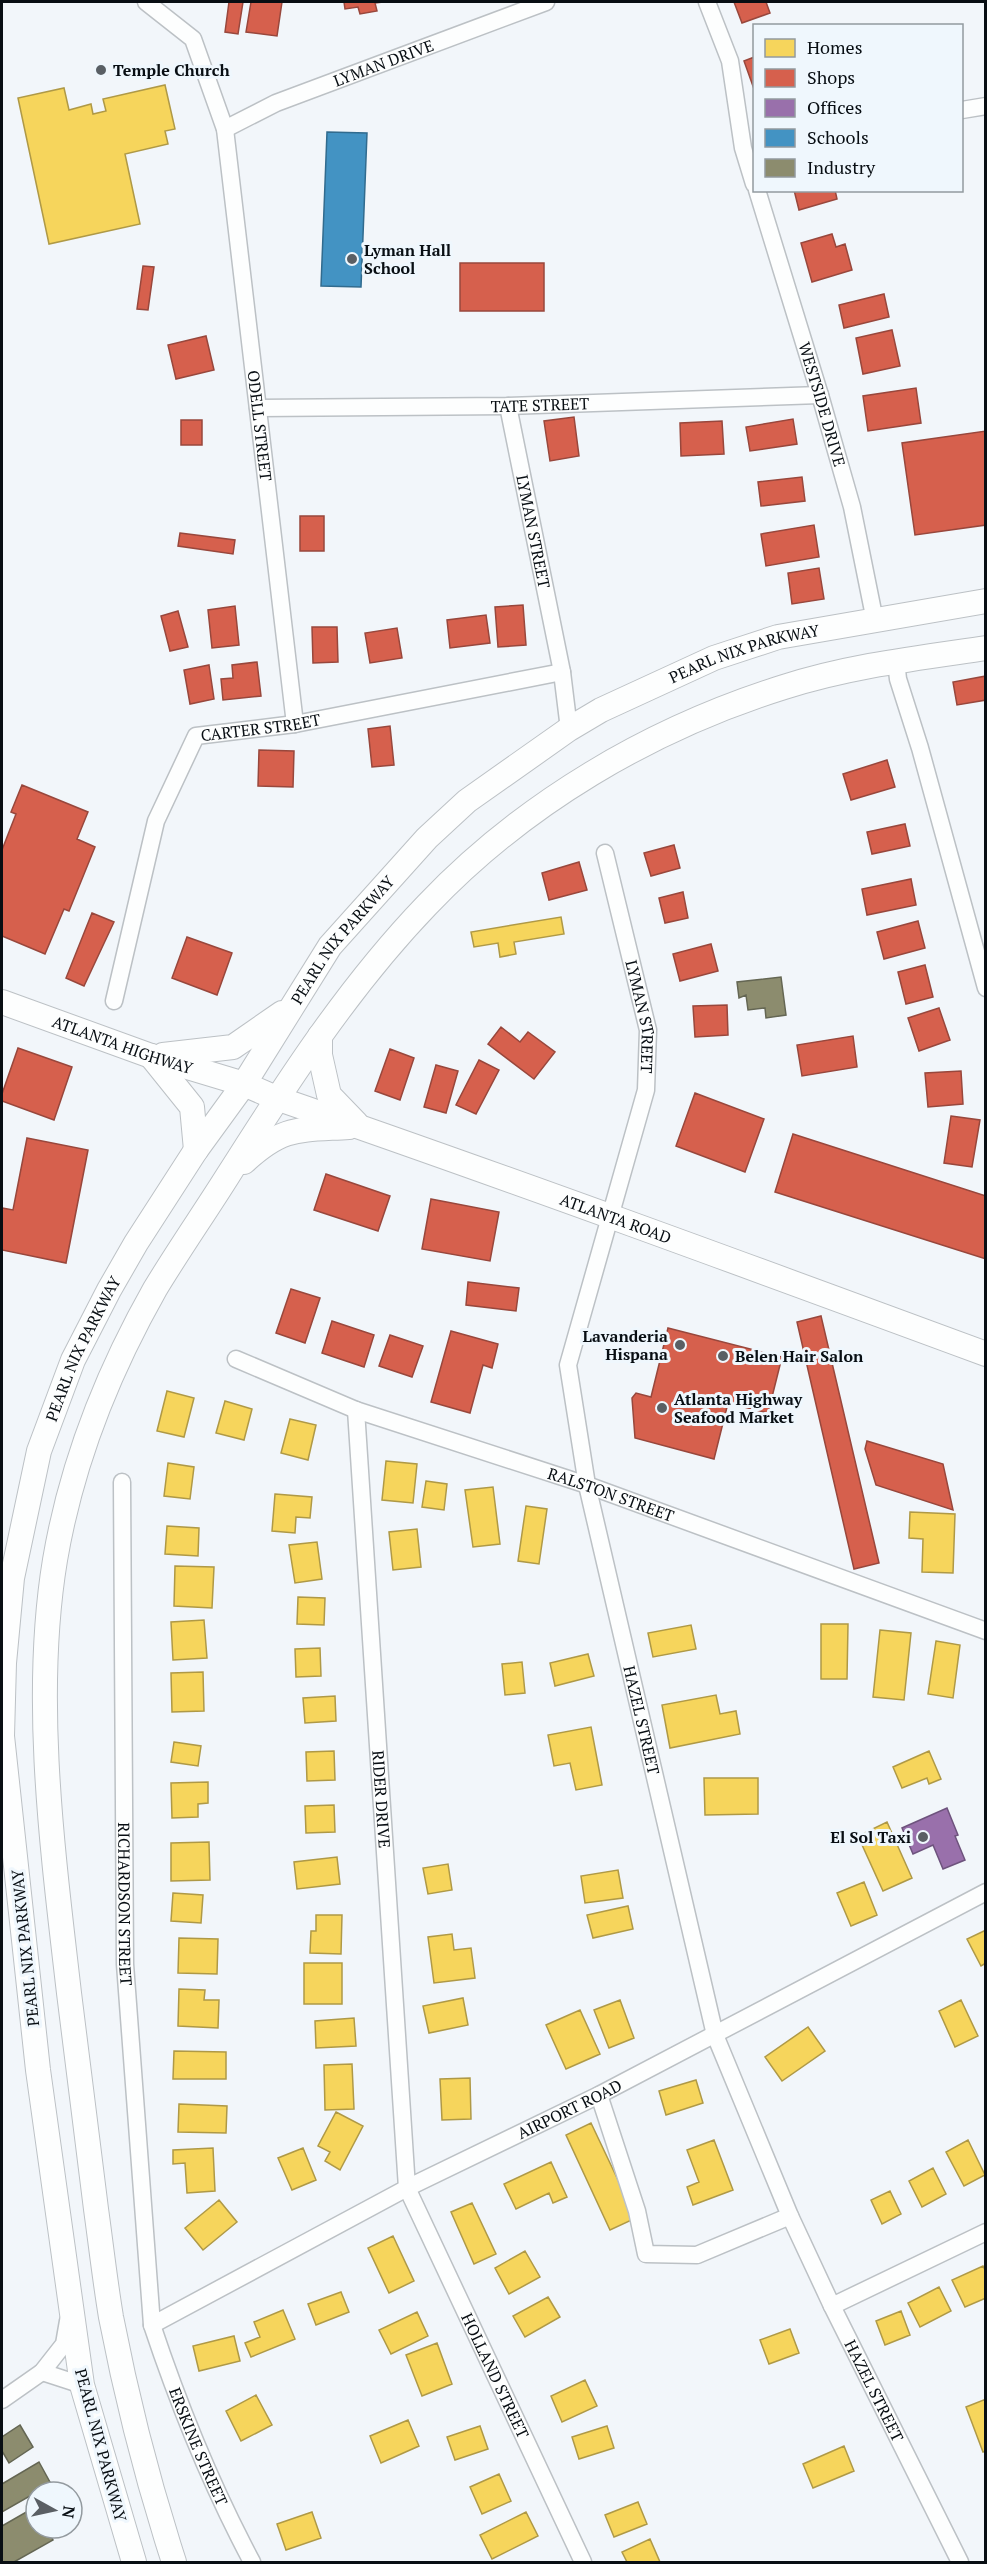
<svg xmlns="http://www.w3.org/2000/svg" width="987" height="2564" viewBox="0 0 987 2564" font-family="'PT Serif',serif">
<style>
.homes{fill:#f6d55c;stroke:#af9946;stroke-width:1.5}
.shops{fill:#d6604d;stroke:#98473c;stroke-width:1.5}
.offices{fill:#9970ab;stroke:#6e537d;stroke-width:1.5}
.schools{fill:#4393c3;stroke:#316b8e;stroke-width:1.5}
.industry{fill:#8c8c6e;stroke:#646653;stroke-width:1.5}
.lines{fill:none;stroke-linecap:round;stroke-linejoin:round}
.minor-casing{stroke:#bcc1c5;stroke-width:19}
.secondary-casing{stroke:#bcc1c5;stroke-width:26}
.minor{stroke:#fdfefe;stroke-width:16}
.secondary{stroke:#fdfefe;stroke-width:24}
.poi-dot{fill:#5a5f64;stroke:#eff7fd;stroke-width:2}
.labels{text-anchor:middle;stroke-width:6;stroke-linejoin:round;paint-order:stroke}
.street-label{font-size:16px;fill:#080e13;stroke:#eff7fd}
.poi-label{font-size:16px;font-weight:bold;fill:#080e13;stroke:#eff7fd;text-anchor:start}
</style>
<rect width="100%" height="100%" fill="#f2f6fa"/>
<path class="homes" d="M165,85L175,129L165,131L168,144L125,154L140,224L49,244L18,98L64,88L69,110L91,104L93,114L106,111L103,99Z
M561,917L564,934L514,942L516,954L500,957L498,943L474,947L471,932Z
M167,1391L194,1398L184,1437L157,1431Z
M225,1401L252,1409L244,1440L216,1433Z
M290,1419L316,1425L308,1460L281,1453Z
M386,1461L417,1464L413,1503L382,1500Z
M168,1463L194,1467L190,1499L164,1496Z
M426,1481L447,1484L444,1510L422,1507Z
M493,1487L500,1544L473,1547L465,1490Z
M275,1494L312,1497L310,1518L296,1517L295,1533L272,1531Z
M526,1506L547,1509L539,1564L518,1561Z
M910,1512L955,1514L953,1573L922,1572L923,1539L909,1538Z
M167,1526L199,1528L198,1556L165,1554Z
M417,1529L421,1567L393,1570L389,1532Z
M317,1542L322,1579L295,1583L289,1545Z
M175,1566L214,1567L212,1608L174,1606Z
M298,1597L325,1598L324,1625L297,1624Z
M204,1620L207,1658L173,1660L171,1622Z
M821,1624H848L847,1679H821Z
M691,1625L696,1649L653,1657L648,1633Z
M880,1630L911,1633L904,1700L873,1697Z
M936,1641L960,1645L953,1698L928,1694Z
M320,1648L321,1676L296,1677L295,1649Z
M588,1654L594,1676L555,1686L550,1663Z
M522,1662L525,1693L505,1695L502,1664Z
M203,1672L204,1711L172,1712L171,1673Z
M716,1695L720,1714L736,1711L740,1734L670,1748L662,1705Z
M335,1696L336,1721L305,1723L303,1698Z
M591,1727L602,1785L576,1790L570,1763L554,1766L548,1735Z
M174,1742L201,1746L198,1766L171,1762Z
M334,1751L335,1780L307,1781L306,1752Z
M929,1751L941,1779L929,1784L927,1778L902,1788L893,1767Z
M704,1778H758V1814L705,1815Z
M208,1782V1803L198,1804V1817L172,1818L171,1783Z
M334,1805L335,1832L306,1833L305,1806Z
M887,1822L912,1878L883,1891L858,1836Z
M209,1842L210,1880L171,1881V1843Z
M337,1857L340,1884L297,1889L294,1862Z
M448,1864L452,1890L428,1894L423,1868Z
M618,1870L623,1898L585,1903L581,1876Z
M864,1882L877,1915L851,1926L837,1893Z
M173,1893L203,1895L201,1923L171,1921Z
M628,1906L633,1929L593,1938L587,1915Z
M316,1915H342L341,1954L310,1953L311,1931H316Z
M986,1930V1963L981,1966L967,1939Z
M452,1934L454,1950L471,1948L475,1978L434,1983L428,1937Z
M179,1938L218,1939L217,1974L178,1973Z
M304,1963H342V2004H304Z
M179,1989L205,1990L204,2000H219L218,2028L178,2026Z
M463,1998L468,2025L429,2033L423,2006Z
M620,2000L634,2038L609,2048L594,2010Z
M961,2000L978,2036L955,2047L939,2011Z
M580,2010L600,2054L566,2069L546,2025Z
M354,2018L356,2046L316,2048L315,2021Z
M808,2027L825,2051L782,2081L765,2057Z
M174,2051L226,2052V2079H173Z
M352,2064L354,2109L325,2110L324,2065Z
M470,2078L471,2119L442,2120L440,2079Z
M696,2080L703,2103L666,2115L659,2091Z
M179,2104L227,2106L226,2133L178,2132Z
M336,2112L363,2126L340,2170L325,2161L330,2152L318,2146Z
M591,2123L636,2218L610,2230L566,2135Z
M714,2140L733,2190L693,2205L687,2187L699,2182L687,2150Z
M968,2140L985,2175L964,2186L946,2152Z
M213,2148L215,2191L187,2193L185,2163L173,2164V2150Z
M303,2148L316,2180L292,2190L278,2158Z
M551,2162L567,2197L553,2203L549,2193L516,2209L504,2184Z
M933,2168L946,2194L922,2207L909,2181Z
M890,2191L901,2214L882,2224L871,2200Z
M219,2200L237,2222L203,2250L185,2228Z
M472,2203L496,2254L474,2264L451,2212Z
M393,2236L414,2281L389,2293L368,2248Z
M525,2251L540,2277L509,2294L495,2268Z
M983,2266L986,2272V2298L965,2307L952,2280Z
M939,2287L951,2311L920,2327L908,2303Z
M341,2292L349,2312L316,2325L308,2304Z
M548,2297L560,2317L525,2337L513,2316Z
M283,2310L295,2339L251,2357L245,2343L260,2337L254,2322Z
M901,2311L910,2335L885,2345L876,2321Z
M417,2312L428,2336L391,2354L379,2330Z
M790,2329L799,2353L769,2364L760,2340Z
M234,2336L240,2361L199,2371L193,2346Z
M437,2343L452,2384L422,2396L406,2355Z
M585,2380L597,2406L562,2422L551,2396Z
M256,2395L272,2425L241,2441L226,2411Z
M986,2399V2451L983,2452L966,2407Z
M408,2420L419,2446L381,2463L370,2436Z
M480,2426L488,2449L455,2460L447,2437Z
M607,2426L614,2448L579,2459L572,2437Z
M844,2446L854,2471L813,2488L803,2464Z
M499,2474L511,2501L482,2514L470,2487Z
M638,2502L647,2524L614,2537L605,2515Z
M312,2512L321,2538L286,2550L277,2524Z
M526,2512L538,2536L492,2559L480,2535Z
M650,2539L660,2562H627L622,2552Z"/>
<path class="shops" d="M229,2H243L238,34L225,32Z
M251,2H282L277,36L246,32Z
M344,2H383L375,3L377,11L360,14L358,7L345,9Z
M734,2H766L770,13L742,23Z
M754,57V89L744,61Z
M794,190H835L837,199L799,210Z
M832,234L836,247L845,244L852,270L812,282L801,243Z
M460,263H544V311H460Z
M143,266L154,267L148,310L137,309Z
M884,294L889,317L844,328L839,305Z
M892,330L900,366L863,374L856,338Z
M206,336L214,370L176,379L168,345Z
M916,388L921,423L868,431L863,396Z
M574,417L579,456L550,461L544,421Z
M793,419L797,444L750,451L746,427Z
M181,420H202V445H181Z
M722,421L724,454L681,456L680,423Z
M986,431V525L915,535L902,443Z
M802,477L805,501L761,506L758,482Z
M300,516H324V551H300Z
M814,525L819,557L766,566L761,534Z
M180,533L235,540L233,554L178,546Z
M819,568L824,599L792,604L788,573Z
M523,605L526,645L498,647L495,607Z
M235,606L239,645L212,648L208,610Z
M178,611L188,647L170,651L161,616Z
M486,615L490,643L450,648L447,620Z
M312,627H337L338,662L313,663Z
M397,628L402,658L370,663L365,633Z
M257,662L261,696L223,700L221,679L233,678L232,665Z
M209,665L214,699L190,704L184,670Z
M986,676V700L957,705L953,682Z
M390,726L394,765L372,767L368,729Z
M259,750L294,751L293,787L258,786Z
M887,760L895,787L851,800L843,774Z
M22,785L88,812L77,839L95,847L69,911L64,909L45,954L2,936V850L16,814L11,812Z
M905,824L910,846L872,854L867,832Z
M674,845L680,868L651,876L644,853Z
M579,862L587,890L549,900L542,873Z
M911,879L916,905L867,915L862,889Z
M683,892L688,918L665,923L659,898Z
M92,913L114,922L84,986L66,978Z
M918,921L925,948L884,959L877,932Z
M187,937L232,953L217,995L172,978Z
M711,944L718,971L680,981L673,954Z
M925,965L933,997L906,1004L898,972Z
M727,1005L728,1035L695,1037L693,1006Z
M939,1008L950,1040L919,1051L908,1018Z
M501,1027L520,1042L528,1032L555,1052L534,1079L488,1044Z
M853,1036L857,1067L802,1076L797,1045Z
M18,1048L72,1067L54,1120L2,1101V1094Z
M390,1049L414,1058L400,1100L375,1091Z
M479,1060L499,1070L476,1114L456,1105Z
M436,1065L458,1071L446,1113L424,1107Z
M961,1071L963,1104L928,1107L925,1073Z
M695,1093L764,1119L745,1172L676,1146Z
M951,1116L980,1120L972,1167L944,1163Z
M793,1134L986,1196V1259L775,1192Z
M27,1138L88,1150L66,1263L2,1250V1208L13,1210Z
M326,1174L390,1196L378,1231L314,1210Z
M431,1199L499,1212L490,1261L422,1249Z
M468,1282L519,1288L516,1311L466,1305Z
M291,1289L320,1298L305,1343L276,1333Z
M821,1316L879,1563L854,1569L797,1322Z
M332,1321L374,1335L364,1367L322,1353Z
M668,1328L782,1357L768,1413L728,1403L714,1459L635,1438L632,1398L636,1393L651,1397Z
M451,1331L498,1344L492,1368L483,1365L470,1413L431,1402Z
M390,1335L423,1346L412,1377L379,1366Z
M867,1441L943,1464L953,1510L876,1485L865,1449Z"/>
<path class="offices" d="M947,1808L958,1835L955,1836L965,1860L943,1869L933,1845L913,1854L902,1828Z"/>
<path class="schools" d="M327,132L367,133L361,287L321,286Z"/>
<path class="industry" d="M781,977L786,1015L766,1018L765,1008L748,1010L746,995L739,998L737,982Z
M20,2425L33,2447L9,2463L2,2451V2437Z
M39,2462L51,2484L2,2512V2484Z
M35,2507L36,2528H47L53,2540L14,2562H2V2526Z"/>
<g class="lines">
<g class="minor-casing">
<g id="minor">
<path id="s1" d="M146,2L193,39L225,129L295,724"/>
<path d="M707,2L730,61L743,148L754,184"/>
<path d="M962,110L986,106"/>
<path id="s2" d="M225,129L276,103L546,2"/>
<path id="s3" d="M757,190L820,395L852,507L875,621"/>
<path id="s4" d="M508,406L562,672L569,729"/>
<path id="s5" d="M258,408L508,406L820,395"/>
<path d="M896,661L898,679L920,748L986,988"/>
<path id="s6" d="M605,853L648,1030L646,1090L568,1365L587,1485L715,2035L790,2216L832,2306L960,2562"/>
<path id="s7" d="M114,1001L156,821L196,736L295,724L562,672"/>
<path id="s8" d="M236,1359L356,1410L587,1485L986,1631"/>
<path id="s9" d="M356,1410L407,2188L583,2562"/>
<path id="s10" d="M122,1482L125,1964L152,2325C179,2406 212,2487 252,2562"/>
<path d="M599,2095L637,2211L646,2254L697,2255L790,2216"/>
<path d="M832,2306L986,2232"/>
<path id="s11" d="M152,2325L407,2188L599,2095L986,1892"/>
<path d="M42,2372L82,2385"/>
<path d="M2,2400L42,2372L64,2344L68,2321"/>
</g>
</g>
<g class="secondary-casing">
<g id="secondary">
<path id="s12" d="M2,1002L151,1056L244,1084L276,1098C514,1180 750,1267 986,1354"/>
<path d="M320,1036V1055L329,1095L356,1123"/>
<path d="M163,1055L233,1047L282,1013"/>
<path d="M151,1056L192,1107L196,1150"/>
<path d="M244,1162C283,1126 298,1130 349,1127"/>
<path id="s13" d="M134,2562L82,2385L38,2070L2,1736L4,1663L12,1578L39,1451L73,1360L109,1290L136,1243L196,1150L244,1084L330,946L427,838L467,801L569,729L601,710L714,658L778,637L986,601"/>
<path d="M174,2562C148,2482 127,2400 111,2317C105,2281 101,2245 96,2209C87,2137 78,2065 69,1993C53,1854 32,1699 55,1560C71,1466 108,1372 155,1289C178,1251 203,1215 227,1177C287,1082 349,986 427,905C524,803 650,729 784,687C849,666 918,658 986,648"/>
</g>
</g>
<use href="#minor" class="minor"/>
<use href="#secondary" class="secondary"/>
</g>
<g class="poi-dot">
<circle cx="101" cy="70" r="6"/>
<circle cx="352" cy="259" r="6"/>
<circle cx="680" cy="1345" r="6"/>
<circle cx="723" cy="1356" r="6"/>
<circle cx="662" cy="1408" r="6"/>
<circle cx="923" cy="1837" r="6"/>
</g>
<g class="labels">
<g class="street-label">
<text dy="6" stroke="none"><textPath href="#s2" startOffset="172">LYMAN DRIVE</textPath></text>
<text dy="6" stroke="none"><textPath href="#s5" startOffset="282">TATE STREET</textPath></text>
<text dy="6" stroke="none"><textPath href="#s3" startOffset="224">WESTSIDE DRIVE</textPath></text>
<text dy="6" stroke="none"><textPath href="#s1" startOffset="454">ODELL STREET</textPath></text>
<text dy="6" stroke="none"><textPath href="#s4" startOffset="128">LYMAN STREET</textPath></text>
<text dy="6" stroke="none"><textPath href="#s13" startOffset="2228">PEARL NIX PARKWAY</textPath></text>
<text dy="6" stroke="none"><textPath href="#s7" startOffset="344">CARTER STREET</textPath></text>
<text dy="6" stroke="none"><textPath href="#s13" startOffset="1724">PEARL NIX PARKWAY</textPath></text>
<text dy="6" stroke="none"><textPath href="#s6" startOffset="168">LYMAN STREET</textPath></text>
<text dy="6" stroke="none"><textPath href="#s12" startOffset="128">ATLANTA HIGHWAY</textPath></text>
<text dy="6" stroke="none"><textPath href="#s12" startOffset="651">ATLANTA ROAD</textPath></text>
<text dy="6" stroke="none"><textPath href="#s13" startOffset="1238">PEARL NIX PARKWAY</textPath></text>
<text dy="6" stroke="none"><textPath href="#s8" startOffset="399">RALSTON STREET</textPath></text>
<text dy="6" stroke="none"><textPath href="#s6" startOffset="891">HAZEL STREET</textPath></text>
<text dy="6" stroke="none"><textPath href="#s9" startOffset="390">RIDER DRIVE</textPath></text>
<text dy="6" stroke="none"><textPath href="#s10" startOffset="422">RICHARDSON STREET</textPath></text>
<text transform="translate(25 1948) rotate(-96)" y="6">PEARL NIX PARKWAY</text>
<text dy="6" stroke="none"><textPath href="#s11" startOffset="470">AIRPORT ROAD</textPath></text>
<text dy="6" stroke="none"><textPath href="#s9" startOffset="987">HOLLAND STREET</textPath></text>
<text dy="6" stroke="none"><textPath href="#s6" startOffset="1604">HAZEL STREET</textPath></text>
<text transform="translate(101 2445) rotate(75)" y="6">PEARL NIX PARKWAY</text>
<text dy="6" stroke="none"><textPath href="#s10" startOffset="974">ERSKINE STREET</textPath></text>
</g>
<g class="poi-label">
<text x="113" y="76">Temple Church</text>
<text x="364" y="256">Lyman Hall<tspan x="364" dy="18">School</tspan></text>
<text x="668" y="1342" text-anchor="end">Lavanderia<tspan x="668" dy="18">Hispana</tspan></text>
<text x="735" y="1362">Belen Hair Salon</text>
<text x="674" y="1405">Atlanta Highway<tspan x="674" dy="18">Seafood Market</tspan></text>
<text x="911" y="1843" text-anchor="end">El Sol Taxi</text>
</g>
</g>
<rect width="987" height="2564" fill="none" stroke="#080e13" stroke-width="6"/>
<rect x="753" y="24" width="210" height="168" fill="#eff7fd" stroke="#939a9f" stroke-width="1.5"/>
<rect x="765" y="39" width="30" height="18" fill="#f6d55c" stroke="#939a9f" stroke-width="1.5"/>
<text x="807" y="54" font-size="18" fill="#080e13">Homes</text>
<rect x="765" y="69" width="30" height="18" fill="#d6604d" stroke="#939a9f" stroke-width="1.5"/>
<text x="807" y="84" font-size="18" fill="#080e13">Shops</text>
<rect x="765" y="99" width="30" height="18" fill="#9970ab" stroke="#939a9f" stroke-width="1.5"/>
<text x="807" y="114" font-size="18" fill="#080e13">Offices</text>
<rect x="765" y="129" width="30" height="18" fill="#4393c3" stroke="#939a9f" stroke-width="1.5"/>
<text x="807" y="144" font-size="18" fill="#080e13">Schools</text>
<rect x="765" y="159" width="30" height="18" fill="#8c8c6e" stroke="#939a9f" stroke-width="1.5"/>
<text x="807" y="174" font-size="18" fill="#080e13">Industry</text>
<g transform="translate(54 2510) rotate(98)"><circle r="28" fill="#eff7fd" stroke="#939a9f" stroke-width="1.5"/>
<path d="M0-4.5L10 22L0 15L-10 22Z" fill="#5a5f64"/>
<text y="-9" font-size="16" font-weight="bold" text-anchor="middle" fill="#080e13">N</text>
</g>
</svg>
